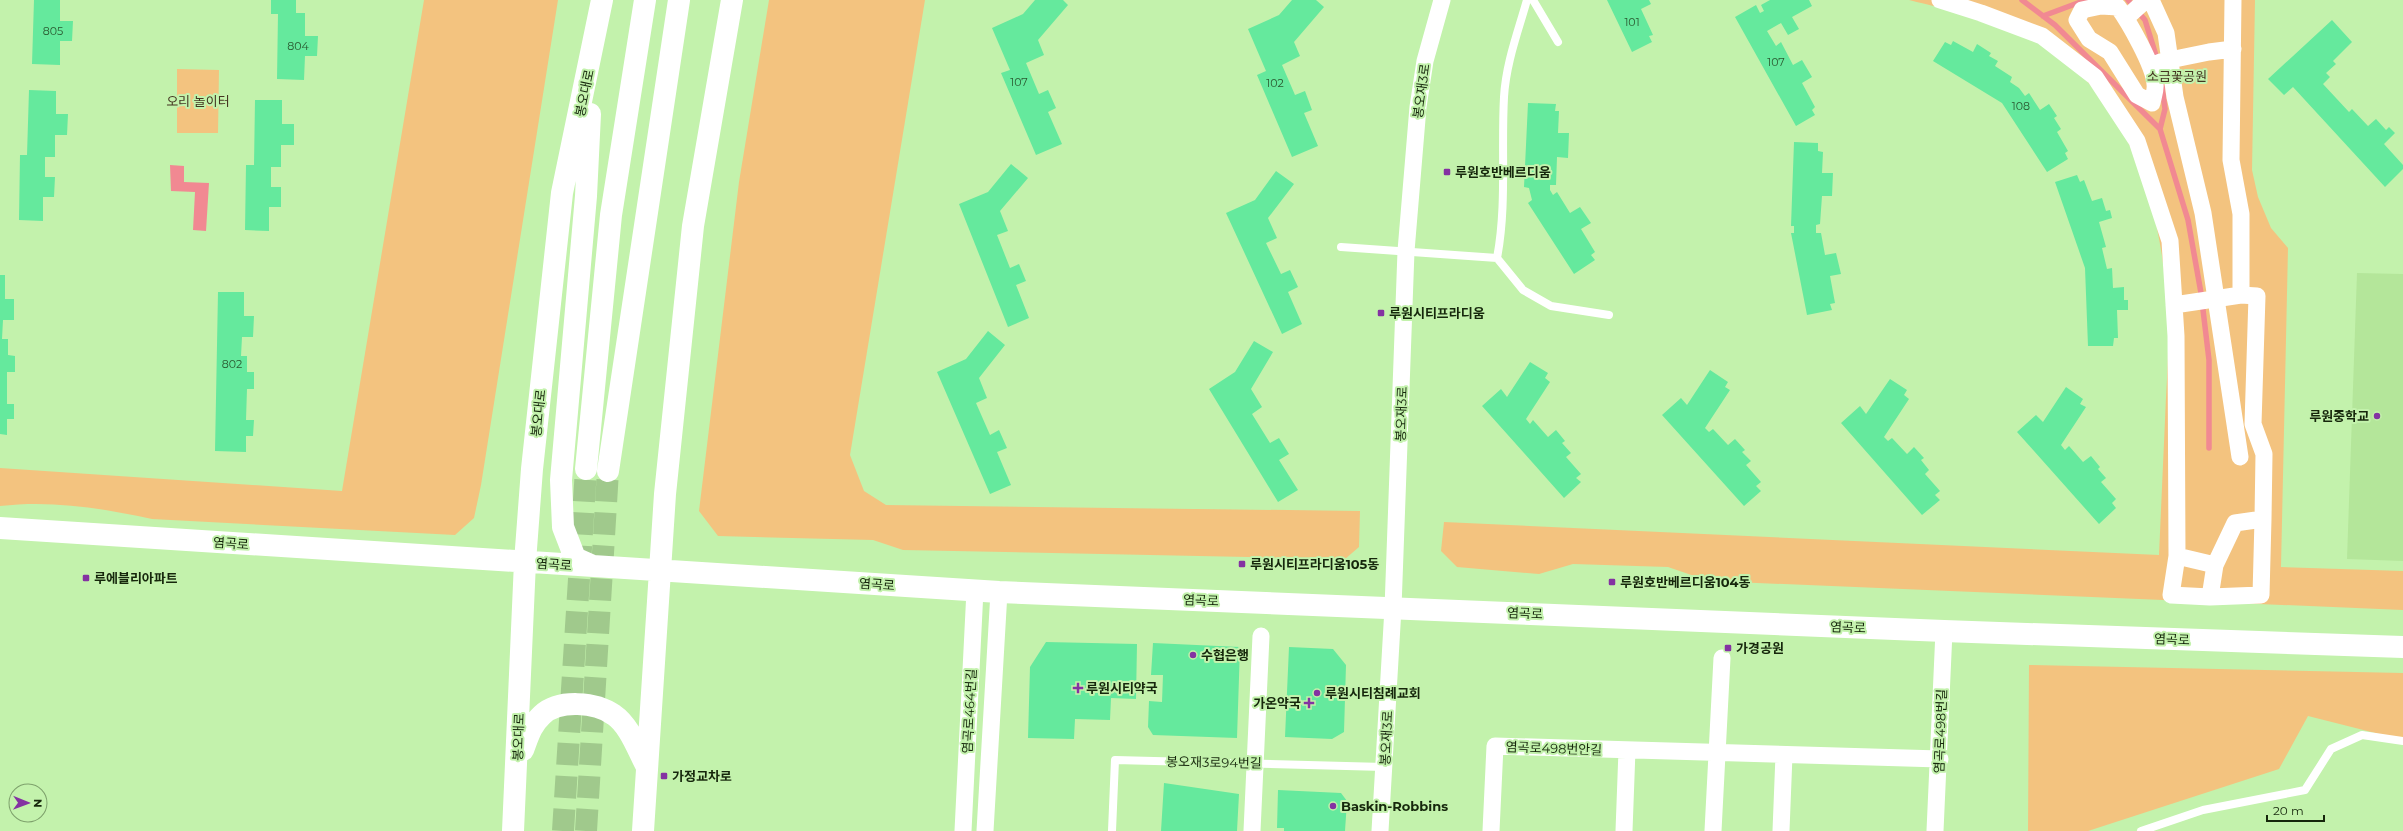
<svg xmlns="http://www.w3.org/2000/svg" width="2403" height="831" viewBox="0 0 2403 831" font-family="Montserrat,'Noto Sans KR',sans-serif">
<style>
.built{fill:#b4e69a}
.green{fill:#f3c37f}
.water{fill:#f18992}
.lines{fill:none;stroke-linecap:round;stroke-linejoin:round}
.stream{stroke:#f18992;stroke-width:5.5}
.building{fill:#65e99d}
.highway-tunnel{stroke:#a0c98c;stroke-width:22;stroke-dasharray:22 11;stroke-linecap:butt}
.lane{stroke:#fff;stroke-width:8}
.street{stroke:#fff;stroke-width:17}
.secondary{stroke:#fff;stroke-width:22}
.highway{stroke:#fff;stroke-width:22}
.poi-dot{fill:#8432a2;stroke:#c3f2ac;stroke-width:1.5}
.labels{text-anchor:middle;stroke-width:4;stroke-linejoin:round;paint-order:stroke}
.number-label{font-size:11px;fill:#2a5830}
.park-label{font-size:13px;fill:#443521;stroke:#c3f2ac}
.street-label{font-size:13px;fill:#16270c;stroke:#c3f2ac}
.poi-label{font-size:13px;font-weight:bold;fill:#16270c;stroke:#c3f2ac;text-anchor:start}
</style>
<rect width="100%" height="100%" fill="#c3f2ac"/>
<path class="built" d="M2357,273L2403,274V561L2347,559Z"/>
<path class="green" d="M424,0H558L481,485L474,518L455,535L152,519C101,508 52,500 0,506V468L342,491Z
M769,0H925L850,455L864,491L886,505L1360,511L1359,547L1345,559L903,550L873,540L718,536L699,511L739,182Z
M1909,0H2255L2252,170L2258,197L2271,228L2288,248L2281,567L2403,571V610L1734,582L1706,580L1668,567L1573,564L1539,574L1457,567L1441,551L1444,522L2159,555C2161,510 2163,465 2165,420C2166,390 2169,359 2168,329C2166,232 2142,124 2064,59C2021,24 1961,13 1909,0Z
M177,69L219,70L218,133H177Z
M2029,665L2403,673V740L2308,716L2279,769L2088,831H2028Z"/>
<path class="water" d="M170,165L184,166V182L209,183L206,231L193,230L195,192L171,191Z"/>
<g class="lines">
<path class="stream" d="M2022,0L2055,25L2160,129L2188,220L2201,293L2209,360V448
M2128,0L2145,20L2158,62
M2043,16L2086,0
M2160,129L2165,109L2162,86"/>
</g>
<path class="building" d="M34,0H60V21H73L72,41H60V65L32,64Z
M271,0H296V13H305V36H318L317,56H305L304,80L277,79L278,14H271Z
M1035,0H1063L1068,5L1038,40L1044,55L1026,63L1039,94L1048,90L1056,108L1048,112L1062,144L1036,155L1001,73L1010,70L992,28L1023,14Z
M1292,0H1316L1324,7L1294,42L1300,56L1282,65L1295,95L1305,91L1312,110L1304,113L1318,146L1292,157L1257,75L1266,71L1248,29L1279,15Z
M1607,0H1649L1651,4L1641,9L1653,35L1649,36L1652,42L1632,52Z
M1770,0H1809L1812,6L1792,17L1799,29L1788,35L1781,23L1767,31L1776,46L1781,42L1793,65L1802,60L1812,77L1802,83L1815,107L1812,110L1815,115L1796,126L1735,17L1756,5L1760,13L1764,11L1761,5Z
M2332,20L2352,42L2333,61L2336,64L2326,73L2330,77L2323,84L2349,112L2352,109L2368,126L2376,119L2386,130L2389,127L2395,133L2384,144L2403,165V169L2385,187L2293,87L2284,95L2268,79Z
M1953,41L1973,52L1977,44L1991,53L1989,56L1998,61L1995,66L2012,77L2010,82L2019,88L2025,96L2029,93L2040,110L2049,104L2057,116L2054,118L2061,129L2057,132L2068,151L2065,153L2068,159L2047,172L2002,103L1933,61L1945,42L1951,45Z
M29,90L56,91V114H68L67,135H55V157H45V177H55L54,197H43V221L19,220L20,155H27Z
M255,100H282V124H294V145H281V167H271V187H281V207H269V231L245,230L246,165H254Z
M1528,103L1556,104L1555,111H1559L1558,133H1569L1568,158L1557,157L1556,185H1550V190L1553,195L1557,192L1570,213L1580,207L1591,223L1581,229L1595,252L1591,255L1595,260L1574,274L1528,203L1532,200L1529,188L1524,187Z
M1794,142L1818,143V151L1823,152L1822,173H1833L1832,196H1822L1820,224L1816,225V233H1821L1825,255L1836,253L1841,274L1830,276L1835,303L1830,304L1832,310L1807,315L1791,233H1794V226H1791Z
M1011,164L1028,178L1000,211L1008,231L997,235L1010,268L1019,264L1026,281L1016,285L1029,318L1008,327L959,204L988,192Z
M1276,171L1294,184L1268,218L1277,238L1266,243L1281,274L1290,270L1298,287L1288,292L1302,324L1282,334L1226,213L1255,200Z
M2077,175L2080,182L2084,180L2092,201L2102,198L2106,211L2110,210L2112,218L2099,222L2106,247L2102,248L2107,269L2112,268L2113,288L2124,287V300H2128V310H2117L2118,338H2114L2113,346H2088L2085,268L2055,182Z
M0,275H5V299H14V320H3L2,339H8V355L15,356V372H7V404H14V419H7V435L0,434Z
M218,292H244V316H254L253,337H242L241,356H247V372H254V389H247L246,420H254L253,436H246V452L215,451Z
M988,331L1005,345L979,378L987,398L976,403L990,435L999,430L1007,448L997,452L1011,485L990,494L937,372L966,359Z
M1254,341L1273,352L1251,389L1262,407L1252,414L1270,443L1279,438L1289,454L1279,460L1298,490L1278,502L1209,389L1235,372Z
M1530,362L1548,373L1545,378L1550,382L1526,419L1530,424L1533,420L1548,437L1556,430L1565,441L1562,443L1571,453L1566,457L1581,474L1576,478L1581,482L1564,498L1482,406L1501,389L1507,397Z
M1710,370L1728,382L1725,387L1730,390L1705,428L1709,432L1713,429L1728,445L1735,439L1745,450L1742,452L1751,461L1746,465L1761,482L1756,486L1761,491L1744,506L1662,415L1681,398L1687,405Z
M1890,379L1907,390L1904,395L1909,399L1884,437L1888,441L1892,438L1907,454L1914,447L1924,458L1921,460L1929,470L1925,474L1940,491L1935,495L1940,500L1922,515L1841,423L1860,406L1866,414Z
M2066,387L2083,399L2080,404L2086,407L2061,445L2065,450L2069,446L2083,462L2091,456L2100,467L2098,469L2106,478L2101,482L2116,499L2112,503L2116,508L2099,524L2017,432L2036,415L2043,422Z
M1046,642L1137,644L1136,699L1111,698L1110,720L1075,719L1074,739L1028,738L1030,667Z
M1153,643L1240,647L1237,738L1153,735L1148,727L1149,701L1162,702L1163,675H1151Z
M1289,647L1333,649L1346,665L1344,732L1332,739L1285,737Z
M1164,783L1239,794L1237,831H1161Z
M1278,790L1341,793L1347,801L1345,831H1284V828H1277Z"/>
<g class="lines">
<path class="highway-tunnel" d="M563,831L586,469
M586,831L608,471"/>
<path class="lane" d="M1533,0L1558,42
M1341,247L1497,258L1523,290L1551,306L1609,315
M1497,258C1507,206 1501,151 1504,97C1506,63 1518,32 1527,0
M1112,831L1115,760L1384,767
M2141,831L2203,810L2305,790L2331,749L2362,735L2403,741"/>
<path class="street" d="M1940,0L1981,13L2042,36L2095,77L2137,141L2170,241L2176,336L2177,556
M2151,0L2166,33L2175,97L2203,213L2240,457
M2101,6L2118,7C2129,22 2154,66 2155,84C2156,90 2153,97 2152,103L2137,95L2110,52L2089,39L2077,20L2082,10Z
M2126,18L2146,0
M2160,62L2209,52L2233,49
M2174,305L2241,295
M2215,565L2177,556L2171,595L2210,597L2215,565L2235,523L2263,519L2264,454L2253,424L2257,296L2241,295V214L2231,160L2233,0
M2210,597L2261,595L2263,519
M963,831L975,590
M985,831L999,592
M1252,831L1261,636
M1380,831L1393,608L1406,251L1418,107L1425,61L1442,0
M1491,831L1495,746L1940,759
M1624,831L1627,750
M1713,831L1722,658
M1781,831L1784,755
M1935,831L1944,631"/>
<path class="secondary" d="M590,114L586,196L561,480L563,527L575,558L593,566
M0,528L999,592L1944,631L2403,647
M523,750C528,737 531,725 542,715C559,699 596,702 614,715C630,726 638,751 647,767
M513,831L525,562L532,469L562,193L602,0
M643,831L665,494L693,226L732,0"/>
<path class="highway" d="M586,469L611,215L645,0
M608,471L679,0"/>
</g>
<g class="poi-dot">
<rect x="1443" y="168" width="8" height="8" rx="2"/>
<rect x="1377" y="309" width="8" height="8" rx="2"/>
<circle cx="2377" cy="416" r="4"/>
<rect x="1238" y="560" width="8" height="8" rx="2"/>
<rect x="82" y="574" width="8" height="8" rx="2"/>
<rect x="1608" y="578" width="8" height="8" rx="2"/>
<rect x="1724" y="644" width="8" height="8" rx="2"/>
<circle cx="1193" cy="655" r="4"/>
<path d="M1076 682h4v4h4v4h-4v4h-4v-4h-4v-4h4z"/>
<circle cx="1317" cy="693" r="4"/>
<path d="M1307 697h4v4h4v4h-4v4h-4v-4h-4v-4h4z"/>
<rect x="660" y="772" width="8" height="8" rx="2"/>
<circle cx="1333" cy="806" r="4"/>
</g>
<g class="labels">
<g class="number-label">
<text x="1632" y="26">101</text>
<text x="53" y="35">805</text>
<text x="298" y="50">804</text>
<text x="1776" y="66">107</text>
<text x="1019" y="86">107</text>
<text x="1275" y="87">102</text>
<text x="2021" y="110">108</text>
<text x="232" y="368">802</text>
</g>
<g class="park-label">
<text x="2177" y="81">소금꽃공원</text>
<text x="198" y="106">오리 놀이터</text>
</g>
<g class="street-label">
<text transform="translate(1421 91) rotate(-82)" y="5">봉오재3로</text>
<text transform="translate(584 93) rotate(-78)" y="5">봉오대로</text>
<text transform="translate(538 413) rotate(-84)" y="5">봉오대로</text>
<text transform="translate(1401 414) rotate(-88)" y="5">봉오재3로</text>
<text transform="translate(231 543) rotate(4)" y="5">염곡로</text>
<text transform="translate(554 564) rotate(4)" y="5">염곡로</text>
<text transform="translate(877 584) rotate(4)" y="5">염곡로</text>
<text transform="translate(1201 600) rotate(2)" y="5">염곡로</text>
<text transform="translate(1525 613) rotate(2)" y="5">염곡로</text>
<text transform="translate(1848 627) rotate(2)" y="5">염곡로</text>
<text transform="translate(2172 639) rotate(2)" y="5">염곡로</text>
<text transform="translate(969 711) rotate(-87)" y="5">염곡로464번길</text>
<text transform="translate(1940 731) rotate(-88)" y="5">염곡로498번길</text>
<text transform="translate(518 737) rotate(-88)" y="5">봉오대로</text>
<text transform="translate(1386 738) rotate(-87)" y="5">봉오재3로</text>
<text transform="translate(1554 748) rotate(2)" y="5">염곡로498번안길</text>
<text transform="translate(1214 762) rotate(1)" y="5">봉오재3로94번길</text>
</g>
<g class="poi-label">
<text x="1455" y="177">루원호반베르디움</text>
<text x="1389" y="318">루원시티프라디움</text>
<text x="2369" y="421" text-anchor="end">루원중학교</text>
<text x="1250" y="569">루원시티프라디움105동</text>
<text x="94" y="583">루에블리아파트</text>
<text x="1620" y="587">루원호반베르디움104동</text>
<text x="1736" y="653">가경공원</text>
<text x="1201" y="660">수협은행</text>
<text x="1086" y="693">루원시티약국</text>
<text x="1325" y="698">루원시티침례교회</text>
<text x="1301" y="708" text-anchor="end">가온약국</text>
<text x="672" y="781">가정교차로</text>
<text x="1341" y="811">Baskin-Robbins</text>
</g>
</g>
<g transform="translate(28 803) rotate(91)"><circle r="19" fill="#c3f2ac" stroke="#7ea16c"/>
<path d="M0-3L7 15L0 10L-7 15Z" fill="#8432a2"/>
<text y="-6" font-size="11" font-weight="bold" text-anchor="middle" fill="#16270c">N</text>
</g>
<path d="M2267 815v6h57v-6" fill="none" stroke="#16270c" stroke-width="2"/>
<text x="2273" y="815" font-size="12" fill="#16270c" stroke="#c3f2ac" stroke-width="3" paint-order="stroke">20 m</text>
</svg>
